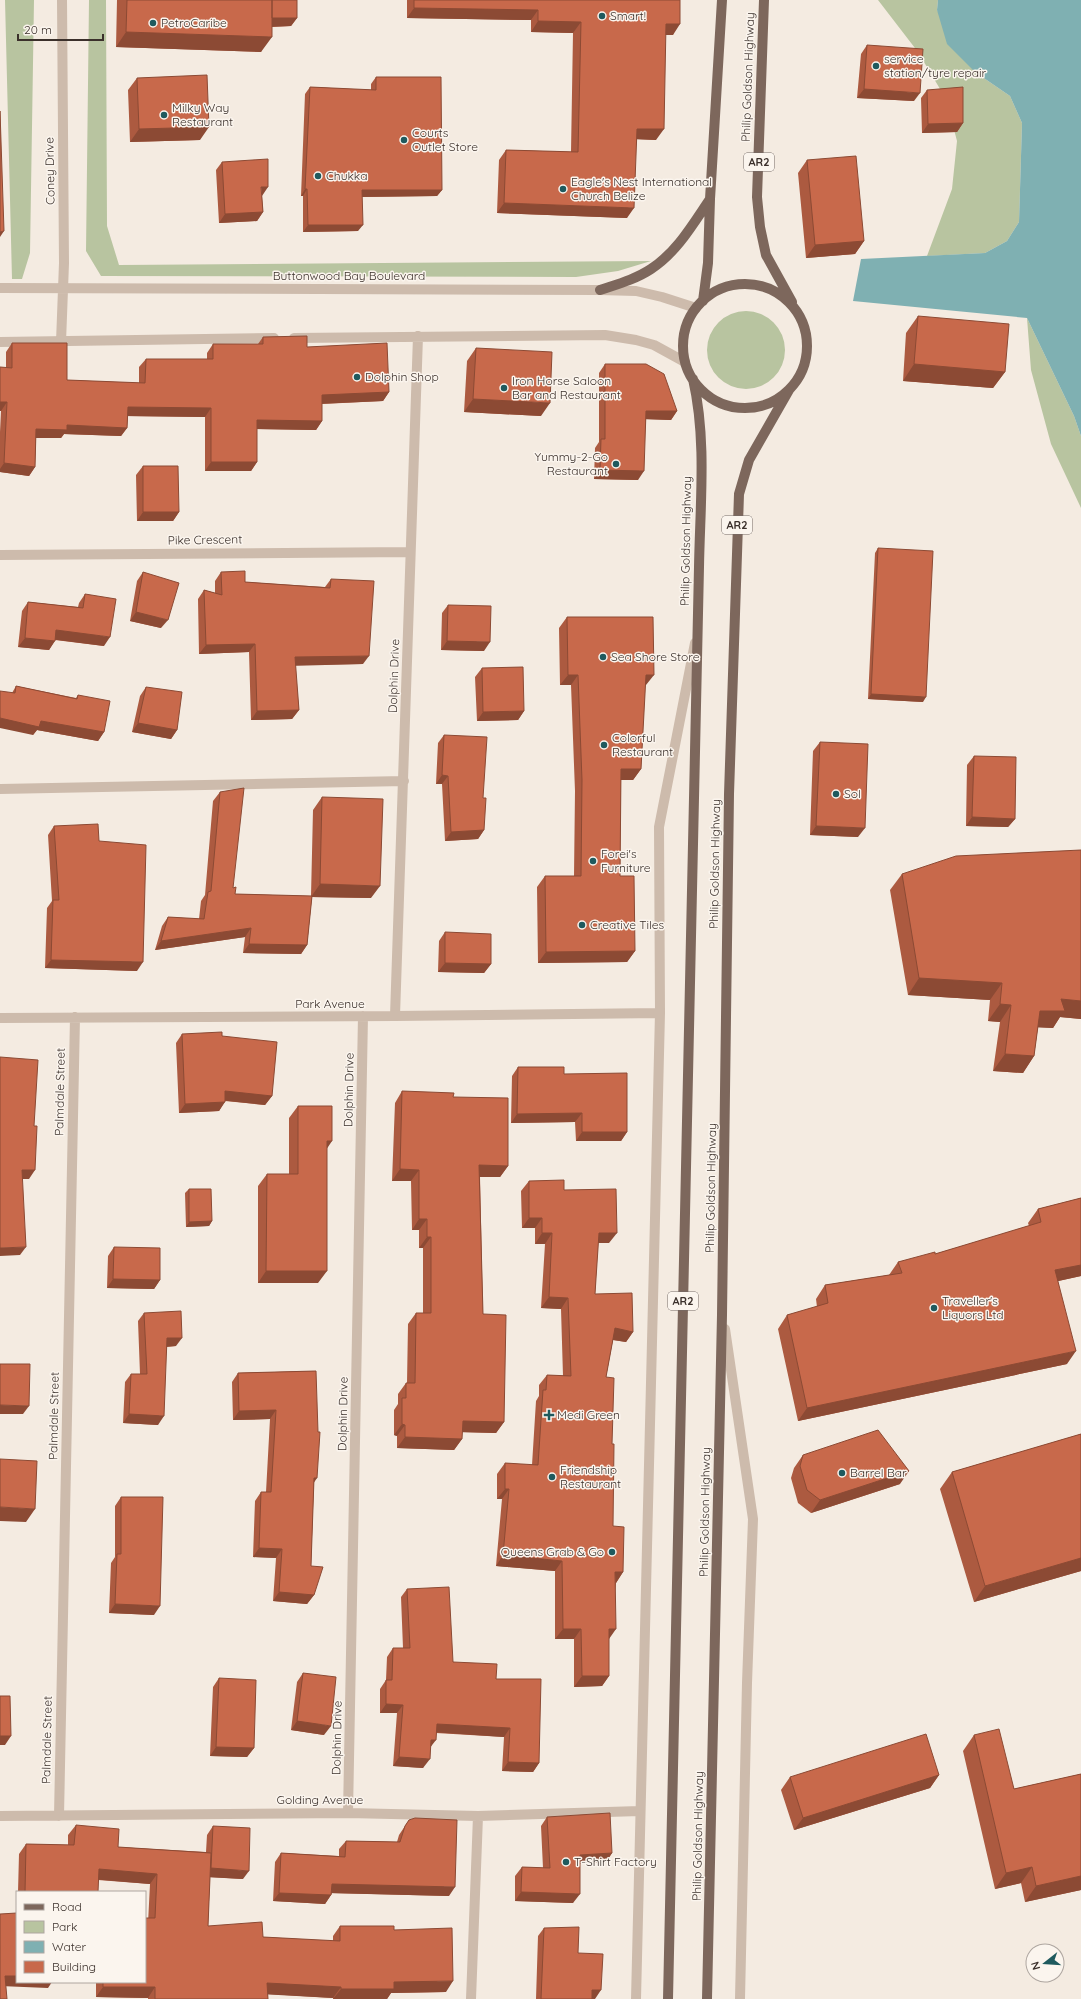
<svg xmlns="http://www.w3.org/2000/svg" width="1081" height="1999" viewBox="0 0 1081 1999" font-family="Quicksand,sans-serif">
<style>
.green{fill:#b8c4a0}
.water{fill:#7fb0b2}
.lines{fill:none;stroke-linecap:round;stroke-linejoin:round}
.minor{stroke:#cdbbac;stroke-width:10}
.major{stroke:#7d675c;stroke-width:10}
.wall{fill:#ac5a40}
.shaded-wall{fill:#8c4a34}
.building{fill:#c8694b;stroke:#8c4a34}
.poi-dot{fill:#1f5a5e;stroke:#fbf5ee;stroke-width:1.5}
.labels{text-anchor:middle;stroke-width:3;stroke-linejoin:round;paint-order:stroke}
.shield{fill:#fbf5ee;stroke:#756b66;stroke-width:1}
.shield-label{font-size:11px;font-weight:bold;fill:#3b302b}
.poi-label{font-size:12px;fill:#3b302b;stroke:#fbf5ee;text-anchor:start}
.street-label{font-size:12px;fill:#3b302b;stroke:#fbf5ee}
</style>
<rect width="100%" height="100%" fill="#f4ebe1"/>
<path class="green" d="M5,0H34L30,253L22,279H12Z
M89,0H106L107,226L119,265L651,261L618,271L576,277L101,276L86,251Z
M878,0H938L937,10L975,72L1010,96L1022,123L1019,222L1007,241L985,253L927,256L952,189L957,141L946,99L918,52Z
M707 350a39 39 0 1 1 78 0a39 39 0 1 1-78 0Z
M1027,318L1074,416L1081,436V508L1051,444L1031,370Z"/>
<path class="water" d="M938,0H1081V436L1074,416L1027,318L853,301L861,259L985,253L1007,241L1019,222L1022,123L1010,96L975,72L947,44L937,10Z"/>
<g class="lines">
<path class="minor" d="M0,288L600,290L636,291L662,297L696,308
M294,338L605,335L636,340L654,345L685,362
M0,342L274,338
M61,342L64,263L62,0
M0,555L410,552
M0,789L404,781
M395,1016L418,336
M0,1018L395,1016L660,1013
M725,1329L753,1519L747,1683L740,1999
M348,1813L363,1016
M0,1816L348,1813L478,1816L640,1811
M59,1816L75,1017
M471,1999L478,1816
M636,1999L660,1013L659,827L695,643"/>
<path class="major" d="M764,0L757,197L760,227L766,255L792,302
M683 346a62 62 0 1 1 124 0a62 62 0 1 1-124 0Z
M600,290C618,284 636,279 651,269C677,252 693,224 710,199
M703,301L708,263L710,199L722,0
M668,1999L699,567C700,505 707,440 693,379
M707,1999L722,1315L729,794L739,494L749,460L789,390"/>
</g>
<path class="wall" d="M117,0H297V18L291,26L272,27L261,52L116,47Z
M407,0H680L673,35H665L656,140L637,139L627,218L497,213L499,160L506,150L571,152L573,33L531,32V20L407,18Z
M867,45L914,101L857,98L861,54Z
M376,77L442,190L437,196L362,197L358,231L303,232V196H301L305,94L310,87L371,90V84Z
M137,78L200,140L130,142L128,90Z
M927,90L963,123L957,132L922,133L921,98Z
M807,160L864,241L855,254L806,258L798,173Z
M222,162L262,196L263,212L257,221L219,223L216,170Z
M918,316L1005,372L993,388L903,381L906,333Z
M263,337L307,347L389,392L383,401L322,404V421L316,430L257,429V462L251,471H205V417L128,416L127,428L121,436L64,434L61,438H36L35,467L29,476L0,472V432L1,411H0V367L6,368V352L12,343L67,380L139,383V367L146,359H207V353L213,344H258Z
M476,348L541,416L464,412L467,361Z
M605,364L677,411L671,420L646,419L638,480L594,479L595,448L599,442V373Z
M143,466L179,512L173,521H137L136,475Z
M878,548L923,702L868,699L875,553Z
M143,572L161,628L130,621L137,581Z
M221,572L245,582L325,587L331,579L363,664L295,665L299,710L292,719L251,720L249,652L199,654L198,599L204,590L215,593V581Z
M85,594L104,646L55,640L49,650L18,647L22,611L28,602L78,607L79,603Z
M448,605L484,651L441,650L442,613Z
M567,617L646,685H645L641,769L633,780H621L620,876L635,951L627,962L538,963L537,887L545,876H574L575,791L571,685H560L559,628Z
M482,668L524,711L518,720L477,721L475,677Z
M16,686L76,698L78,695L104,732L98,741L37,730L33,735L12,693Z
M146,687L177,730L171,739L132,732L140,696Z
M444,735L484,830L478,839L445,841L442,784H436L438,743Z
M820,742L858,837L810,835L813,751Z
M974,756L1015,819L1008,827L966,826L967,765Z
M220,792L233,888L235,894L311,896L313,810L322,797L371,898L312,897L307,945L301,954L243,953L245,937L155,950L162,926L168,917L199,919L201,901L205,895L213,801Z
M54,826L137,971L45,968L47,908L52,901L48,835Z
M1081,850V1019L1060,1017L1053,1028L1038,1027L1034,1056L1023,1073L993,1071L1000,1022L988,1021L990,1000L908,995L890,890L902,874Z
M445,932L491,964L484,973L438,972L439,941Z
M182,1034L222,1036L272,1096L265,1105L225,1101L219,1111L179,1113L176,1043Z
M518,1067L564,1074L627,1132L621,1141H576L575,1122L511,1123L512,1076Z
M402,1091L453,1097L508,1166L500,1177H480L483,1314L504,1422L496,1433L462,1432V1439L454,1450L397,1448V1436L394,1435V1410L398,1404V1394L406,1383H407L408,1324L416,1313H423V1248H419V1230H412L411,1181H392L395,1103Z
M298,1106L327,1148L318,1283H258V1186L267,1174H289V1118Z
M529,1181L564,1190L609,1243H598L595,1294L633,1332L626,1342L613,1340L606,1377L612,1444L613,1526L623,1572L616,1583L609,1639V1676L602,1686L574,1687V1639H555V1571L496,1566L502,1499H497V1474L505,1463L532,1465L536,1401L539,1396V1385L547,1375L563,1376L561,1309L541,1308L545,1244H535V1228H522L521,1191Z
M189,1189L212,1221L209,1226L186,1227L185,1193Z
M1081,1198V1276L1058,1281L1067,1364L798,1421L778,1329L787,1315L817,1307L816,1299L825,1285L889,1275L898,1262L935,1254L1029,1226L1028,1223L1038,1209Z
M114,1247L160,1280L154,1289L107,1288L108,1256Z
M144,1313L176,1346L167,1347L158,1425L123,1423L125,1382L131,1374H140L138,1321Z
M316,1371L314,1483L311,1566L314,1595L307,1604L273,1601L276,1558L253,1557L255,1501L261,1492H266L270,1419L233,1420L232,1382L238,1373Z
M1081,1434V1571L974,1602L940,1489L952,1472Z
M803,1455L900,1484L811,1513L798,1503L791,1478L794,1468Z
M121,1497L154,1615L109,1613L111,1563L115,1557V1506Z
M407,1589L453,1662L496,1679L539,1763L533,1772L502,1771L504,1737L436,1733L423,1768L393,1766L397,1713H380V1689L386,1680L387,1657L393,1648H403L401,1597Z
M303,1673L324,1735L291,1730L297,1682Z
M219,1678L254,1748L247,1757L210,1756L213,1687Z
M974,1735L1014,1789L1081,1774V1890L1025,1902L1021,1883L995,1889L963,1751Z
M939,1775L930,1788L794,1830L781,1790L790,1777Z
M547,1817L612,1853L606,1862L580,1864L573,1903L515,1901V1876L522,1867L543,1868L541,1826Z
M409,1820L449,1896L332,1893L331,1895L325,1904L273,1901L275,1862L281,1853L339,1856V1849L346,1841L397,1842L399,1835Z
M76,1825L118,1847L206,1852L207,1835L213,1826L243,1879L210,1877L208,1926L263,1937L333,1941V1936L340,1926L394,1930L446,1992L391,1993L387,1999H333V1998L268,1994V1999H148V1998L96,1997V1982H145L150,1884L98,1880V1892H18L19,1854L26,1844L68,1845V1835Z
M544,1928L578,1953L595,1999H536L538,1936Z"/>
<path class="shaded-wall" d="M414,8L538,10L531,20L407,18Z
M271,18H297L291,26L265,27Z
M538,21L581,22L573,33L531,32Z
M666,24H680L673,35H658Z
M126,32L272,37L261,52L116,47Z
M864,89L920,93L914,101L857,98Z
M963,123L957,132L922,133L928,124Z
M209,127L200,140L130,142L139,129Z
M637,129H664L656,140L630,139Z
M261,187H268L262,196Z
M305,189H307L303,196H301Z
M362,190H442L437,196L358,197Z
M504,203L634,208L627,218L497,213Z
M263,212L257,221L219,223L225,214Z
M308,225H363L358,231L303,232Z
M4,231L0,237V232Z
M864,241L855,254L806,258L815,245Z
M914,364L1005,372L993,388L903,381Z
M389,392L383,401L316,404L322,395Z
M473,399L550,403L541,416L464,412Z
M0,402H7L1,411H0Z
M128,407L211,408L205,417L122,416Z
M646,411H677L671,420L640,419Z
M257,420L322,421L316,430L251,429Z
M67,425L127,428L121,436L64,434L61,438H30L36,429Z
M211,462H257L251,471H205Z
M4,463L35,467L29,476L0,472V469Z
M600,470L644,471L638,480L594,479Z
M143,512H179L173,521H137Z
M136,612L168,620L161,628L130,621Z
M56,630L110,637L104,646L50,639Z
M25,638L55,641L49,650L18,647Z
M447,641L490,642L484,651L441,650Z
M255,644L249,652L199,654L206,645Z
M369,656L363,664L288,666L295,657Z
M568,675H578L571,685H560Z
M646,675H654L646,685H638Z
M871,694L926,697L923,702L868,699Z
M299,710L292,719L251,720L257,711Z
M524,711L518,720L477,721L483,712Z
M0,718L41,721L104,732L98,741L37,730L33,735L0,728Z
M138,723L177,730L171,739L132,732Z
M621,769H641L633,780H614Z
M442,775L448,776L442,784H436Z
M972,817L1015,819L1008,827L966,826Z
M816,826L865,828L858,837L810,835Z
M484,830L478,839L445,841L451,832Z
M320,884L380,886L371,898L311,897Z
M251,928L245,937L155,950L161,941Z
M249,944L307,945L301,954L243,953Z
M635,951L627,962L538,963L546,952Z
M51,960L143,962L137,971L45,968Z
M445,963L491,964L484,973L438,972Z
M919,978L1002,983L990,1000L908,995Z
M1061,999L1081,1001V1019L1060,1017L1053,1028L1028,1027L1040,1011Z
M1000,1004L1011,1005L1000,1022L988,1021Z
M1005,1054L1034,1056L1023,1073L993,1071Z
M225,1091L272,1096L265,1105L219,1100Z
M225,1102L219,1111L179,1113L185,1104Z
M582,1113L575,1122L511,1123L517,1114Z
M582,1132H627L621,1141H576Z
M327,1141H332L324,1153Z
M479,1165L508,1166L500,1177H472Z
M400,1169L419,1170L411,1181H392Z
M22,1170H35L29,1179H16Z
M529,1218H542L535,1228H522Z
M419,1219H427L419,1230H412Z
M212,1221L209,1226L186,1227L189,1222Z
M542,1233H552L545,1244H535Z
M599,1233H617L609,1243H591Z
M427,1237H431L423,1248H419Z
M26,1247L20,1255L0,1256V1248Z
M1081,1265V1276L1045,1284L1055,1270Z
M266,1271H327L318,1283H258Z
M113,1279L160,1280L154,1289L107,1288Z
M549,1297L568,1298L561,1309L541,1308Z
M615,1328L633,1332L626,1342L607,1339Z
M167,1338H182L176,1346L161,1347Z
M1076,1351L1067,1364L798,1421L807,1408Z
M0,1405L29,1406L23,1414H0Z
M276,1410L270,1419L233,1420L239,1411Z
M129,1414L164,1416L158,1425L123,1423Z
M463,1421L504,1422L496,1433L455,1432Z
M402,1424L405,1425L397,1436L394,1435Z
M405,1437L462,1439L454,1450L397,1448Z
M909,1471L900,1484L811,1513L820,1500Z
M314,1478H317L311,1487Z
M505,1489H509L502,1499H497Z
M0,1507L35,1509L26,1522L0,1521Z
M259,1548L282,1549L276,1558L253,1557Z
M503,1555L562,1561L555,1571L496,1566Z
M1081,1558V1571L974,1602L985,1586Z
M615,1572H623L616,1583Z
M279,1592L314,1595L307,1604L273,1601Z
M115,1604L160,1606L154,1615L109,1613Z
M563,1629H581L574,1639H555Z
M609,1629H616L609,1639Z
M582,1676H609L602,1686L574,1687Z
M386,1704L403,1705L397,1713H380Z
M297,1721L331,1726L324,1735L291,1730Z
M437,1724L510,1728L504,1737L431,1732Z
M0,1736H11L5,1745H0Z
M431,1740H436L429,1749Z
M216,1747L254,1748L247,1757L210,1756Z
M399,1757L430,1759L423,1768L393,1766Z
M508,1762L539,1763L533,1772L502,1771Z
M939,1775L930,1788L794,1830L803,1818Z
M612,1853L606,1862L574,1864L580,1855Z
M1032,1867L1021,1883L995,1889L1006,1873Z
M211,1868L249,1871L243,1879L205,1877Z
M99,1869L157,1874L150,1884L91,1879Z
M1081,1876V1890L1025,1902L1036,1886Z
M332,1884L455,1887L449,1896L326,1893Z
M521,1892L580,1894L573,1903L515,1901Z
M279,1893L331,1895L325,1904L273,1901Z
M5,1976H17V1982H52L48,1988L0,1986Z
M453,1981L446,1992L391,1993L387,1999H333L341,1989L394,1982Z
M267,1983L341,1987L333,1998L260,1994Z
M103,1987H155L148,1998L96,1997Z
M592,1990H601L595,1999L586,1998Z"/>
<path class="building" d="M127,0H272V37L126,32Z
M272,0H297V18H272Z
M414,0H680V24H666L664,129H637L634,208L504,203L506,150L578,152L581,22L538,21V10L414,8Z
M867,45L923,49L920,93L864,89Z
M207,75L209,127L139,129L137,78Z
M376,77H441L442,190H362L363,225H308L307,189H305L310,87L376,90Z
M963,87V123L928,124L927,90Z
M0,111L4,231L0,232Z
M856,156L864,241L815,245L807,160Z
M268,159V187H261L263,212L225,214L222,162Z
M918,316L1009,324L1005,372L914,364Z
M307,336V347L387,343L389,392L322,395V421L257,420V462H211V408L128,407L127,428L67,425V430L36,429L35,467L4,463L7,402H0V367L12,368V343H67V380L145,383L146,359H213V344H263V337Z
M476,348L552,352L550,403L473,399Z
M605,364H646L664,374L677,411H646L644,471L600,470L601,439H605Z
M143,466H178L179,512H143Z
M878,548L933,551L926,697L871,694Z
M245,571V582L330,588L331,579L374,581L369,656L295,657L299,710L257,711L255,644L206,645L204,590L222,595L221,572Z
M143,572L179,583L168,620L136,612Z
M85,594L116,599L110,637L56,630L55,641L25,638L28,602L83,608Z
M448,605L491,606L490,642L447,641Z
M567,617H653L654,675H646L641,769H621L620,876H634L635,951L546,952L545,876H581L582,780L578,675H568Z
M523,667L524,711L483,712L482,668Z
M16,686L77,699L78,695L110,701L104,732L41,721L39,727L0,718V691L15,693Z
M146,687L182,692L177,730L138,723Z
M444,735L487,737L483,798H486L484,830L451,832L448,776L442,775Z
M820,742L868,744L865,828L816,826Z
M974,756L1016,757L1015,819L972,817Z
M244,788L233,888L236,887L235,894L312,896L307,945L249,944L251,928L161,941L168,917L204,919L208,892L211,891L220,792Z
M322,797L383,799L380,886L320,884Z
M98,824L99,841L146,845L143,962L51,960L53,900H59L54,826Z
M1081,850V1001L1061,999L1065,1011H1040L1034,1056L1005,1054L1011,1005L1000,1004L1002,983L919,978L902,874L956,856Z
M445,932L491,934V964L445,963Z
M222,1032V1036L277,1042L272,1096L225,1091V1102L185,1104L182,1034Z
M0,1057L38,1060L34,1126H37L35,1170H22L26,1247L0,1248Z
M518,1067H564V1074L627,1073V1132H582V1113L517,1114Z
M402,1091L454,1093L453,1097L508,1098V1166L479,1165L483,1314L506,1315L504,1422L463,1421L462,1439L405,1437V1425L402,1424V1398H406V1383H415L416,1313H431V1237H427V1219H419V1170L400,1169Z
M298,1106H332V1141H327V1271H266L267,1174H298Z
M564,1180V1190L616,1189L617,1233H599L595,1294L632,1293L633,1332L615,1328L606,1377L614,1378L612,1444H614L613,1526L624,1527L623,1572H615L616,1629H609V1676H582L581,1629H563L562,1561L503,1555L509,1489H505V1463L538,1465L543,1390H546L547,1375L571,1376L568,1298L549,1297L552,1233H542V1218H529V1181Z
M189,1189H211L212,1221L189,1222Z
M1081,1198V1265L1055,1270L1076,1351L807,1408L787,1315L828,1303L825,1285L902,1273L898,1262L935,1252V1254L1041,1222L1038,1209Z
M114,1247L160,1248V1280L113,1279Z
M181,1311L182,1338H167L164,1416L129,1414L131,1374H147L144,1313Z
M0,1364H30L29,1406L0,1405Z
M316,1371L318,1432H320L317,1478H314L311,1566L323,1567L314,1595L279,1592L282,1549L259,1548L261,1492H271L276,1410L239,1411L238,1373Z
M878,1430L909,1471L820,1500L807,1490L800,1466L803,1455Z
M1081,1434V1558L985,1586L952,1472Z
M0,1459L37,1461L35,1509L0,1507Z
M121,1497H163L160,1606L115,1604L117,1554H121Z
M449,1587L453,1662L497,1664L496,1679H541L539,1763L508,1762L510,1728L437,1724L436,1740H431L430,1759L399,1757L403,1705L386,1704V1680H392L393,1648H410L407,1589Z
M303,1673L336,1677L331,1726L297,1721Z
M219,1678L256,1680L254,1748L216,1747Z
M0,1696H10L11,1736H0Z
M999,1729L1014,1789L1081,1774V1876L1036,1886L1032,1867L1006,1873L974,1735Z
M926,1734L939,1775L803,1818L790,1777Z
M610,1813L612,1853L580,1855V1894L521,1892L522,1867L550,1868L547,1817Z
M415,1818L457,1820L455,1887L332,1884L331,1895L279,1893L281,1853L345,1857L346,1841L400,1842L405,1826L409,1820Z
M76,1825L119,1829L118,1847L211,1853L208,1926L262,1922L263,1937L340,1941V1926H394V1930L452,1928L453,1981L394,1982V1989H341V1987L267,1983L268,1999H155V1987H103V1982H145V1918H155L157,1874L99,1869L98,1892H25L26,1844L74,1845Z
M213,1826L250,1828L249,1871L211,1868Z
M17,1913V1976H5L7,1999H0V1914Z
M579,1927L578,1953L603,1954L601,1990H592V1999H541L544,1928Z"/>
<g class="poi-dot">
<circle cx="602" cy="16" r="4"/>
<circle cx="153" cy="23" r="4"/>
<circle cx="876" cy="66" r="4"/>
<circle cx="164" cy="115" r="4"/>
<circle cx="404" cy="140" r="4"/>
<circle cx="318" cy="176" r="4"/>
<circle cx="563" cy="189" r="4"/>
<circle cx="357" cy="377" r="4"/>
<circle cx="504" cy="388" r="4"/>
<circle cx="616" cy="464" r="4"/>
<circle cx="603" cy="657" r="4"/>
<circle cx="604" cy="745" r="4"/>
<circle cx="836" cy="794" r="4"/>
<circle cx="593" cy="861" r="4"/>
<circle cx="582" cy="925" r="4"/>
<circle cx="934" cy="1308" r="4"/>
<path d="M547 1409h4v4h4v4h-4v4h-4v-4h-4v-4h4z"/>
<circle cx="842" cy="1473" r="4"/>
<circle cx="552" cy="1477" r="4"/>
<circle cx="612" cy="1552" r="4"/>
<circle cx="566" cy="1862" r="4"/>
</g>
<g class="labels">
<g class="shield">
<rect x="744" y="153" width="30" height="18" rx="3"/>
<rect x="722" y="516" width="30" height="18" rx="3"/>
<rect x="668" y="1292" width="30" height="18" rx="3"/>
</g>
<g class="shield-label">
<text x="759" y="166">AR2</text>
<text x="737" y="529">AR2</text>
<text x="683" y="1305">AR2</text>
</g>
<g class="poi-label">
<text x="610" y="20">Smart!</text>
<text x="161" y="27">PetroCaribe</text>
<text x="884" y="63">service<tspan x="884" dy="14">station/tyre repair</tspan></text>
<text x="172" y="112">Milky Way<tspan x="172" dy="14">Restaurant</tspan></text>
<text x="412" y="137">Courts<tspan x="412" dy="14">Outlet Store</tspan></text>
<text x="326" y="180">Chukka</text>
<text x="571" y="186">Eagle's Nest International<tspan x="571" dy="14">Church Belize</tspan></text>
<text x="365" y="381">Dolphin Shop</text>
<text x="512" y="385">Iron Horse Saloon<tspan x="512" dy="14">Bar and Restaurant</tspan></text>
<text x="608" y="461" text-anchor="end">Yummy-2-Go<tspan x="608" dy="14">Restaurant</tspan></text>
<text x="611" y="661">Sea Shore Store</text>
<text x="612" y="742">Colorful<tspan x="612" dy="14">Restaurant</tspan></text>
<text x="844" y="798">Sol</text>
<text x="601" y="858">Forei's<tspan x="601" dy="14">Furniture</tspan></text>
<text x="590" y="929">Creative Tiles</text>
<text x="942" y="1305">Traveller's<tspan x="942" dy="14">Liquors Ltd</tspan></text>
<text x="557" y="1419">Medi Green</text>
<text x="560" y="1474">Friendship<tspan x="560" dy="14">Restaurant</tspan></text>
<text x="850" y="1477">Barrel Bar</text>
<text x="604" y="1556" text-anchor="end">Queens Grab &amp; Go</text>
<text x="574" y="1866">T-Shirt Factory</text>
</g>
<g class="street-label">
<text transform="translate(748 77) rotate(-88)" y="4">Philip Goldson Highway</text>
<text transform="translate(50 171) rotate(-91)" y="4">Coney Drive</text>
<text x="349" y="280">Buttonwood Bay Boulevard</text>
<text transform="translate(205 540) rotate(-1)" y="4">Pike Crescent</text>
<text transform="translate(686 541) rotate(-89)" y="4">Philip Goldson Highway</text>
<text transform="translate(394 676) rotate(-88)" y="4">Dolphin Drive</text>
<text transform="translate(715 864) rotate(-89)" y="4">Philip Goldson Highway</text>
<text x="330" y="1008">Park Avenue</text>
<text transform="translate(349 1090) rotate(-89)" y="4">Dolphin Drive</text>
<text transform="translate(60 1092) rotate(-89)" y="4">Palmdale Street</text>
<text transform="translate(711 1188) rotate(-89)" y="4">Philip Goldson Highway</text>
<text transform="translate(343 1414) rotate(-89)" y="4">Dolphin Drive</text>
<text transform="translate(54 1416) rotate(-89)" y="4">Palmdale Street</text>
<text transform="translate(705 1512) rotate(-89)" y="4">Philip Goldson Highway</text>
<text transform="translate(337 1738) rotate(-89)" y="4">Dolphin Drive</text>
<text transform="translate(47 1740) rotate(-89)" y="4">Palmdale Street</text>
<text x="320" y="1804">Golding Avenue</text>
<text transform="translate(698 1836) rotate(-89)" y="4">Philip Goldson Highway</text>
</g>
</g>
<rect x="16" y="1891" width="130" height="92" fill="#fbf5ee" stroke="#aea6a0"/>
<rect x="24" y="1904" width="20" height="6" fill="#7d675c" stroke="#aea6a0"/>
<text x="52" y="1911" font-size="12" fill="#3b302b">Road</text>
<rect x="24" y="1921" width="20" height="12" fill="#b8c4a0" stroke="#aea6a0"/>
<text x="52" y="1931" font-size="12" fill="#3b302b">Park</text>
<rect x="24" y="1941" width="20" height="12" fill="#7fb0b2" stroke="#aea6a0"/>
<text x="52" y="1951" font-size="12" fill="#3b302b">Water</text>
<rect x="24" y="1961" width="20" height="12" fill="#c8694b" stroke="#aea6a0"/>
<text x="52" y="1971" font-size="12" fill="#3b302b">Building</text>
<g transform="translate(1045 1963) rotate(253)"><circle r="19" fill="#fbf5ee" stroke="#aea6a0"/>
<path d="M0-3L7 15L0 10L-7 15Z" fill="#1f5a5e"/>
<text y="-6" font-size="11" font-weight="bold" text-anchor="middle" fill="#3b302b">N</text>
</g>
<path d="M18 34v6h85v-6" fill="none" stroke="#3b302b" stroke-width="2"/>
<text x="24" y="34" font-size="12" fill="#3b302b" stroke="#fbf5ee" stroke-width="3" paint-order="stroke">20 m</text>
</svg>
